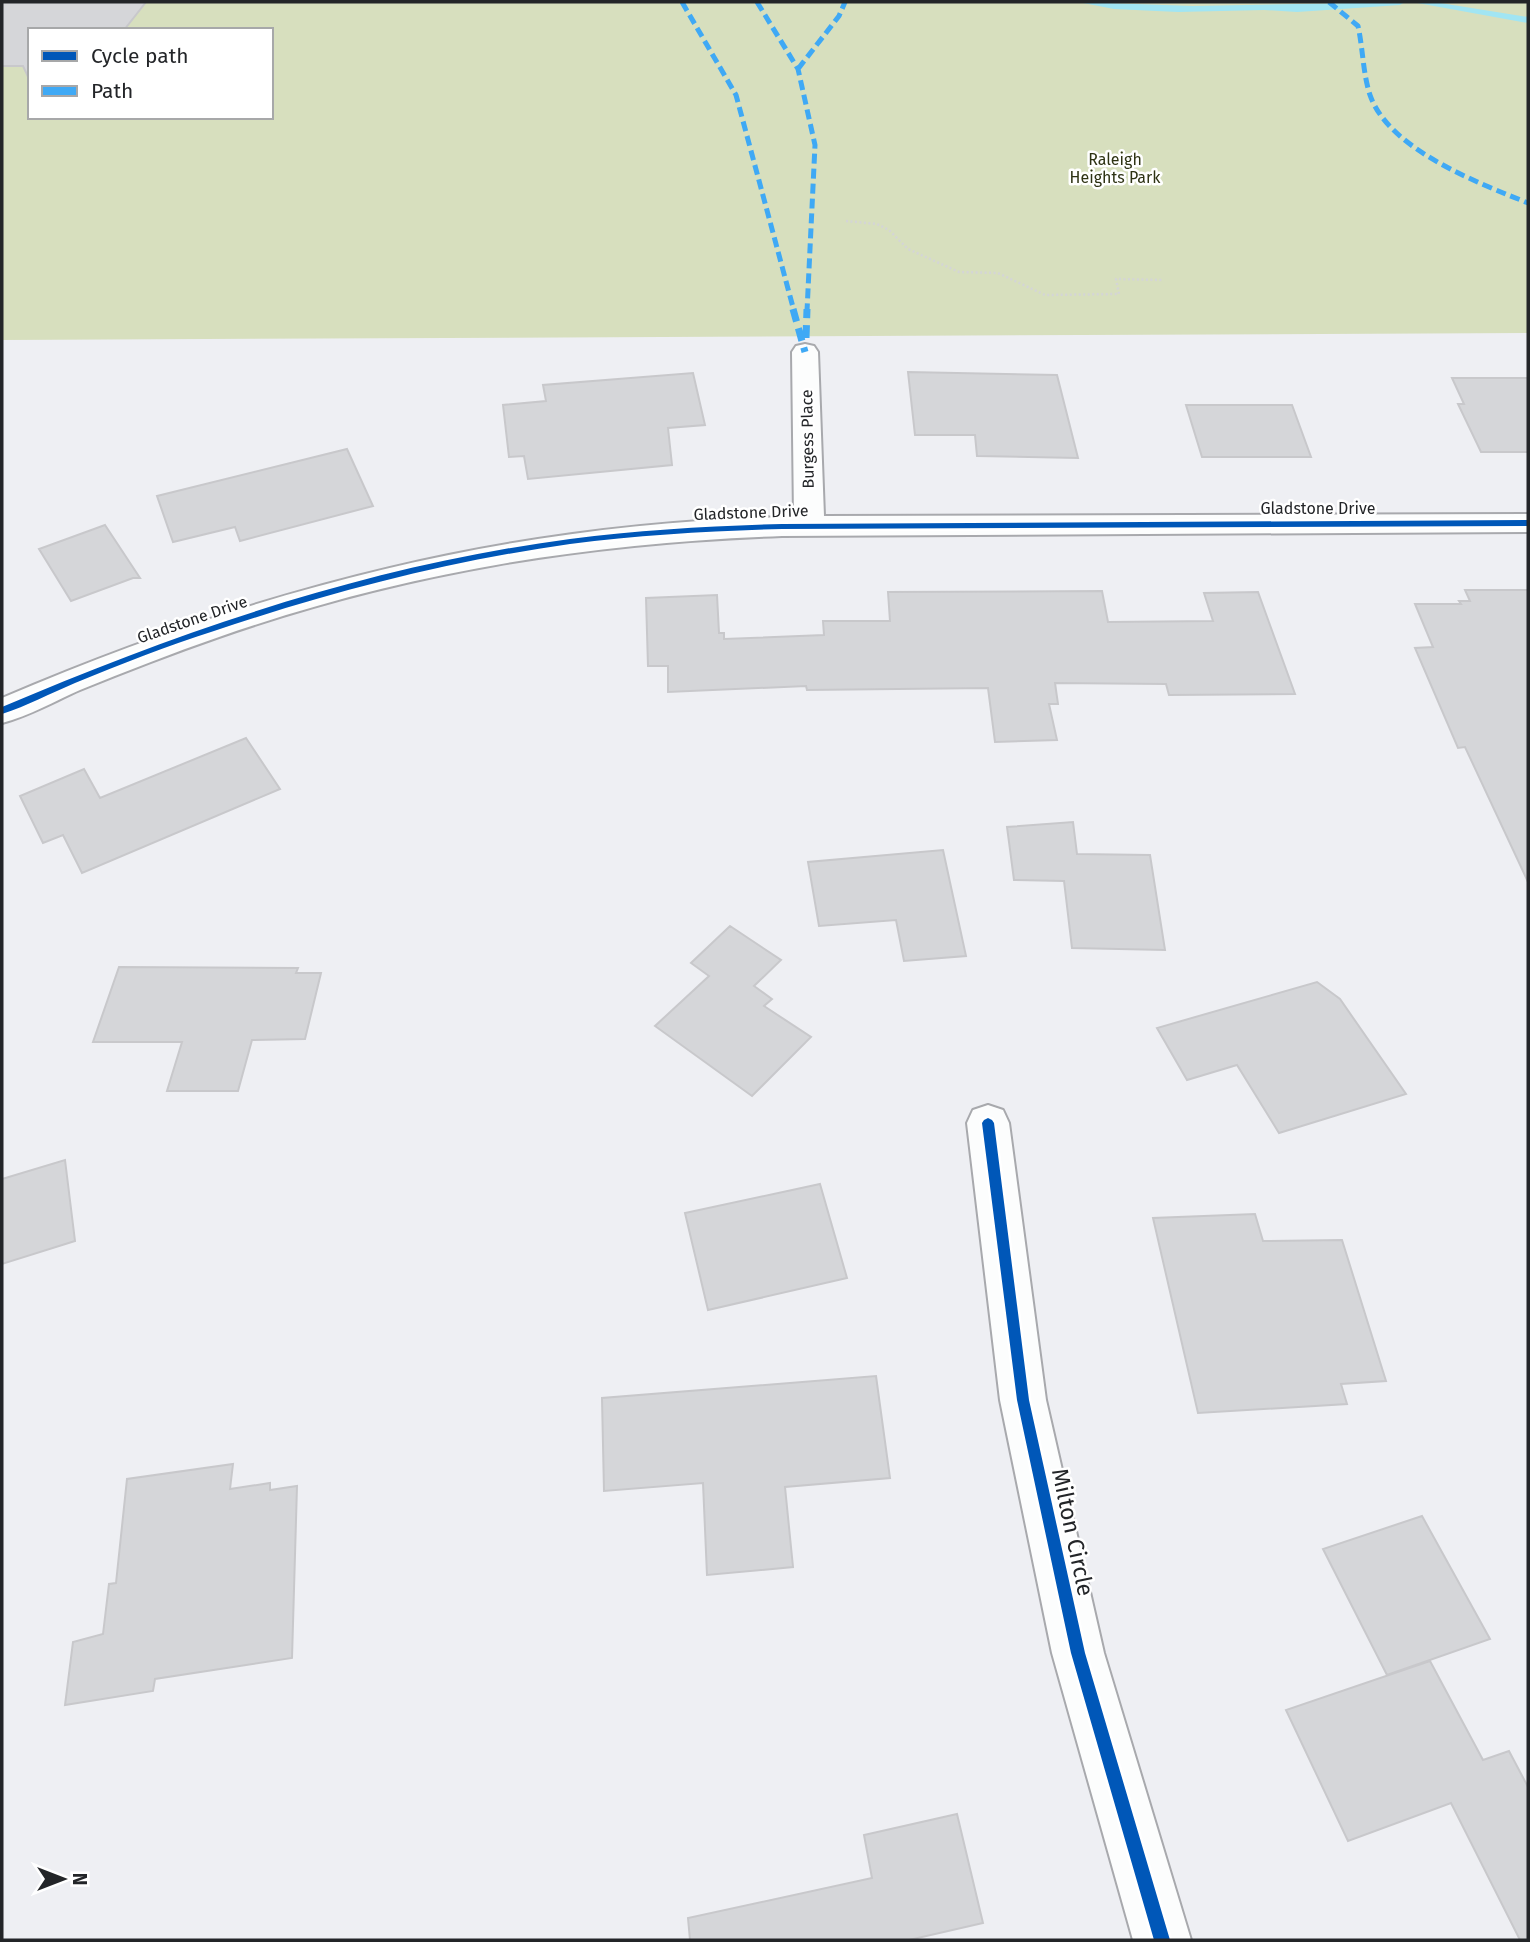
<svg xmlns="http://www.w3.org/2000/svg" width="1530" height="1942" viewBox="0 0 1530 1942" font-family="'Fira Sans',sans-serif">
<style>
.green{fill:#d7dfbe;fill-rule:evenodd}
.lines{fill:none;stroke-linecap:round;stroke-linejoin:round}
.stream{fill:#a1e5f3;fill-rule:evenodd}
.building{fill:#d5d6d9;stroke:#c8c8cb;stroke-width:2}
.minor-casing{stroke:#a8a9ad;stroke-width:4}
.path{stroke:#d4d5d6;stroke-width:2.5;stroke-dasharray:2 2.5;stroke-linecap:butt}
.minor{fill:#fcfdfd;fill-rule:evenodd}
.quiet-far1{stroke:#3fa9f5;stroke-width:5;stroke-dasharray:10 5;stroke-linecap:butt}
.quiet{stroke:#3fa9f5;stroke-width:7;stroke-dasharray:13 7;stroke-linecap:butt}
.cycleway-casing{stroke:#fff;stroke-width:5}
.cycleway{fill:#0057b8;fill-rule:evenodd}
.labels{text-anchor:middle;stroke-width:5;stroke-linejoin:round;paint-order:stroke}
.far-park-label{font-size:16px;fill:#2d3213;stroke:#fff}
.far-street-label{font-size:16px;fill:#232528;stroke:#fff}
.near-street-label{font-size:23px;fill:#232528;stroke:#fff}
</style>
<rect width="100%" height="100%" fill="#eeeff3"/>
<path class="green" d="M2,2H1528V333L2,340ZM30,30H271V117H30Z"/>
<g class="lines">
<path class="stream" d="M1078,2L1193,6L1405,2L1400,5L1297,12L1264,10L1178,12L1114,9Z
M1412,2H1434L1528,17V23Z"/>
</g>
<path class="building" d="M2,2H146L124,30H30V81L23,66H2Z
M908,372L1057,375L1078,458L977,456L975,435H915Z
M693,373L705,425L668,428L672,465L528,479L524,456L509,457L503,405L546,401L543,385Z
M1452,378H1528V452H1481L1458,404H1464Z
M1186,405H1292L1311,457H1202Z
M347,449L373,506L240,541L235,527L173,542L157,496Z
M105,525L140,578H133L71,601L39,549Z
M1465,590H1528V882L1465,747L1458,748L1415,648L1433,647L1415,604H1461L1459,601H1470Z
M1102,591L1108,622L1213,621L1204,593L1258,592L1295,694L1169,695L1166,684L1055,683L1058,704H1049L1057,740L995,742L988,688L807,690L806,686L668,692V666H648L646,598L717,595L719,633H724V639L824,635L823,621H890L888,592Z
M246,738L280,789L82,873L63,835L43,843L20,796L84,769L100,798Z
M1073,822L1077,854L1150,855L1165,950L1072,948L1064,881L1014,880L1007,827Z
M943,850L966,956L904,961L896,920L819,926L808,862Z
M730,926L781,960L754,986L772,999L764,1006L811,1037L752,1096L655,1026L709,976L691,963Z
M119,967L298,968L296,973H321L305,1039L252,1040L238,1091H167L182,1042H93Z
M1317,982L1340,999L1406,1094L1279,1133L1237,1065L1187,1080L1157,1028Z
M65,1160L75,1241L2,1264V1179Z
M820,1184L847,1278L708,1310L685,1213Z
M1255,1214L1263,1241L1342,1240L1386,1381L1341,1384L1347,1404L1198,1413L1153,1218Z
M876,1376L890,1478L785,1487L793,1567L707,1575L703,1483L604,1491L602,1398Z
M233,1464L230,1489L270,1483V1490L297,1486L292,1658L155,1679L153,1691L65,1705L73,1642L103,1634L109,1584L116,1583L127,1479Z
M1422,1516L1490,1639L1387,1675L1323,1549Z
M1430,1661L1483,1760L1509,1751L1528,1787V1940H1520L1451,1803L1348,1841L1286,1710Z
M957,1814L983,1923L909,1940H690L688,1918L872,1878L864,1835Z"/>
<g class="lines">
<g class="minor-casing">
<path id="minor" d="M805,344L814,346L818,352L824,516L1528,514V532L782,536C586,543 405,572 219,637C173,653 126,671 80,690C55,701 29,716 2,723V698C259,588 513,522 794,517L792,352L796,346Z
M988,1105L1003,1110L1009,1123L1046,1400L1104,1653L1191,1940H1133L1052,1653L1000,1400L967,1123L973,1110Z"/>
</g>
<path class="path" d="M846,221L877,224L889,230L908,249L959,272L998,273L1045,295L1119,294L1116,279L1162,280"/>
<use href="#minor" class="minor"/>
<path class="quiet-far1" d="M682,2L736,95L794,311
M757,2L798,69L815,145L807,311
M1329,2L1358,26C1363,49 1363,74 1370,95C1389,150 1479,183 1528,203
M798,69L839,16L845,2"/>
<path class="quiet" d="M793,309L805,352
M806,338L807,309"/>
<g class="cycleway-casing">
<path id="cycleway" d="M1528,520V526L782,529C711,531 641,535 570,544C449,561 330,592 214,631C167,646 121,664 75,683C51,693 27,706 2,714V707C184,629 373,565 570,539C641,530 711,526 782,524Z
M988,1118L992,1120L994,1123L1029,1400L1085,1653L1170,1940H1154L1071,1653L1017,1400L982,1123L984,1120Z"/>
</g>
<use href="#cycleway" class="cycleway"/>
</g>
<g class="labels">
<g class="far-park-label">
<text x="1115" y="165">Raleigh<tspan x="1115" dy="18">Heights Park</tspan></text>
</g>
<g class="far-street-label">
<text transform="translate(807 439) rotate(-91)" y="6">Burgess Place</text>
<text x="1318" y="514">Gladstone Drive</text>
<text transform="translate(751 512) rotate(-2)" y="6">Gladstone Drive</text>
<text transform="translate(192 619) rotate(-19)" y="6">Gladstone Drive</text>
</g>
<g class="near-street-label">
<text transform="translate(1073 1532) rotate(78)" y="8">Milton Circle</text>
</g>
</g>
<rect width="1530" height="1942" fill="none" stroke="#232528" stroke-width="7"/>
<rect x="28" y="28" width="245" height="91" fill="#ffffff" stroke="#a7a8a9" stroke-width="2"/>
<rect x="42" y="51" width="35" height="10" fill="#0057b8" stroke="#a7a8a9" stroke-width="2"/>
<text x="91" y="63" font-size="21" fill="#232528">Cycle path</text>
<rect x="42" y="86" width="35" height="10" fill="#3fa9f5" stroke="#a7a8a9" stroke-width="2"/>
<text x="91" y="98" font-size="21" fill="#232528">Path</text>
<g transform="translate(63 1879) rotate(90)" stroke="#ffffff" stroke-width="5" paint-order="stroke">
<path d="M0-5L12 26L0 18L-12 26Z" fill="#232528"/>
<text y="-10" font-size="19" font-weight="bold" text-anchor="middle" fill="#232528">N</text>
</g>
</svg>
